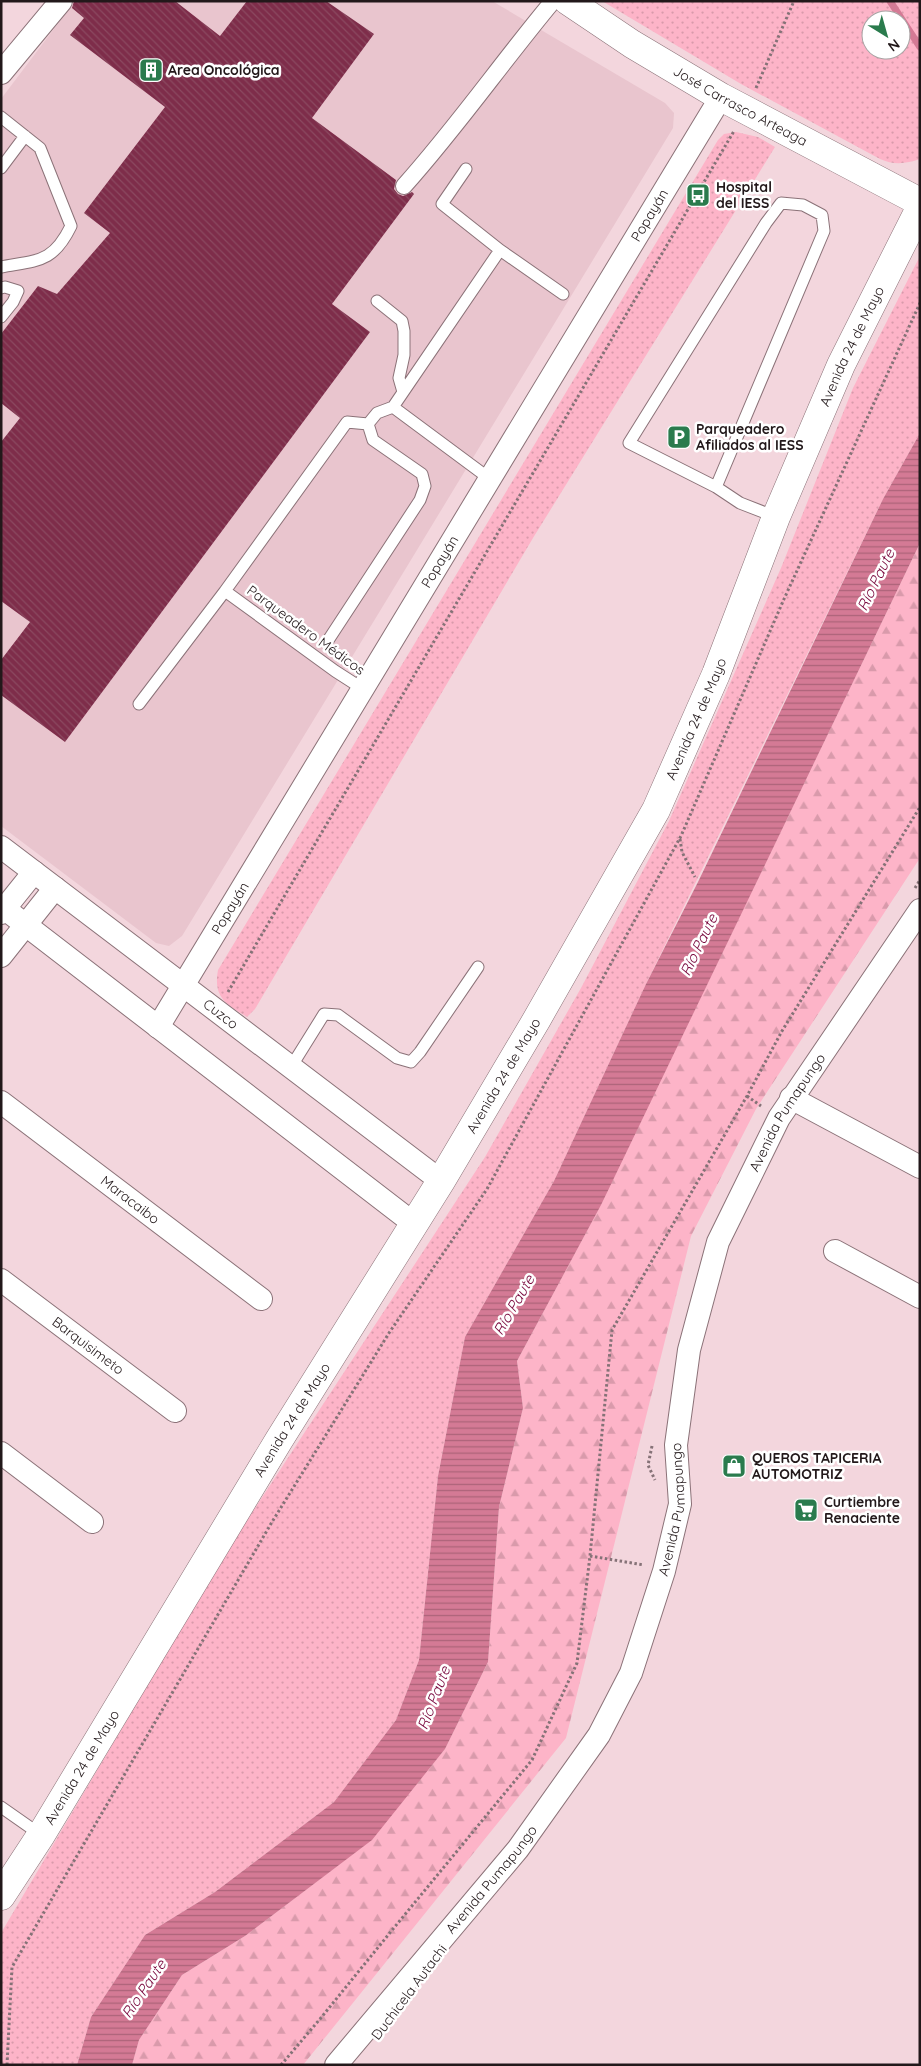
<svg xmlns="http://www.w3.org/2000/svg" width="921" height="2066" viewBox="0 0 921 2066" font-family="Quicksand,sans-serif">
<style>
.built{fill:#e9c5ce}
.forest{fill:url(#forest-firs)}
.park{fill:url(#park-dots);fill-rule:evenodd}
.water{fill:url(#water-rules)}
.lines{fill:none;stroke-linecap:round;stroke-linejoin:round}
.stream{stroke:#d47a95;stroke-width:7}
.building{fill:url(#building-back-hatch)}
.service-casing{stroke:#8b7278;stroke-width:13}
.pedestrian-casing{stroke:#8b7278;stroke-width:18}
.minor-casing{stroke:#8b7278;stroke-width:24}
.secondary-casing{stroke:#8b7278;stroke-width:29}
.path{stroke:#857277;stroke-width:3;stroke-dasharray:2.5 2.5;stroke-linecap:butt}
.service{stroke:#fff;stroke-width:11}
.pedestrian{stroke:#fff;stroke-width:16}
.minor{stroke:#fff;stroke-width:22}
.secondary{stroke:#fff;stroke-width:28}
.labels{text-anchor:middle;stroke-width:5;stroke-linejoin:round;paint-order:stroke}
.poi-label{font-size:14px;font-weight:bold;fill:#22181a;stroke:#fff;text-anchor:start}
.street-label{font-size:14px;fill:#22181a;stroke:#fff}
.water-label{font-size:15px;font-style:italic;fill:#77043a;stroke:#fff}
</style>
<defs>
<pattern id="forest-firs" width="22" height="20" patternUnits="userSpaceOnUse" patternTransform="scale(1.25)"><rect width="22" height="20" fill="#fdb4c8"/><path d="M5 1l3.5 6h-7zM16 11l3.5 6h-7z" fill="#d99aab"/></pattern>
<pattern id="park-dots" width="8" height="8" patternUnits="userSpaceOnUse" patternTransform="scale(1.25)"><rect width="8" height="8" fill="#fdb4c8"/><path d="M2 2h.1M6 6h.1" fill="none" stroke="#d99aab" stroke-width="1.8" stroke-linecap="round"/></pattern>
<pattern id="water-rules" width="6" height="5" patternUnits="userSpaceOnUse" patternTransform="scale(1.25)"><rect width="6" height="5" fill="#d47a95"/><path d="M0 2.5h6" fill="none" stroke="#ac6379"/></pattern>
<pattern id="building-back-hatch" width="6" height="6" patternUnits="userSpaceOnUse" patternTransform="scale(1.25)"><rect width="6" height="6" fill="#7e2d4a"/><path d="M-1 5l2 2M0 0l6 6M5-1l2 2" fill="none" stroke="#8b4960"/></pattern>
</defs>
<rect width="100%" height="100%" fill="#f3d6dd"/>
<path class="built" d="M75,1H492L665,103L674,113L673,128L383,606L182,936L169,946L156,943L1,826V99Z"/>
<path class="forest" d="M920,543V858L756,1109L691,1236L566,1738L303,2065H132L139,2040L182,1975L245,1936L367,1843L445,1749L488,1662L499,1507L523,1408L517,1361L597,1212Z"/>
<path class="park" d="M602,1H920V159C906,164 893,165 880,159L741,84ZM871,20H901V50H871Z
M736,132L758,137L775,147L533,538L255,1009L247,1017C226,1004 213,998 218,970L718,140L724,134Z
M920,256V433L883,499L646,984L554,1181L465,1337L438,1476L419,1660L396,1720L334,1802L215,1892L145,1935L91,2017L77,2065H1V1933L225,1554L485,1157L581,988L669,821L781,568L853,388Z"/>
<path class="water" d="M920,433V543L601,1205L517,1361L523,1408L499,1507L488,1662L445,1749L372,1840L245,1936L182,1975L139,2040L132,2065H77L91,2017L145,1935L215,1892L334,1802L396,1720L419,1660L438,1476L465,1337L554,1181L646,984L698,882L883,499Z"/>
<g class="lines">
<path class="stream" d="M890,1L920,47"/>
</g>
<path class="building" d="M74,1H175L220,36L247,1H326L374,34L312,118L396,180L394,189L398,194L403,196L412,192L414,194L332,304L370,332L65,742L1,695V660L30,622L1,601V442L20,418L1,403V334L38,286L57,294L110,233L84,213L165,107L70,35L84,18L72,8Z"/>
<g class="lines">
<g class="service-casing">
<path id="service" d="M1,117L40,148L71,226C53,263 38,260 1,267
M1,168L25,136
M500,250L563,294
M1,288L5,287L18,291L13,302L1,317
M377,301L402,321L404,331V355L399,378L403,392
M393,407L500,250L442,204L466,169
M716,487L824,231L822,215L803,205L781,203L766,223L629,443L716,487L740,503L776,517
M225,591L347,422L368,424
M327,642L420,500L425,486L422,474L373,440L368,424L377,413L393,407L490,479
M139,704L225,591L335,671L363,689
M291,1067L324,1014L338,1015L397,1058L411,1062L420,1052L478,967
M1,1807L41,1835"/>
</g>
<g class="pedestrian-casing">
<path id="pedestrian" d="M404,186C457,127 502,62 553,1"/>
</g>
<g class="minor-casing">
<g id="minor">
<path d="M1,73L61,1"/>
<path id="s1" d="M1,847L441,1181"/>
<path d="M1,906L413,1223"/>
<path d="M1,913L34,872"/>
<path d="M1,956L55,888"/>
<path id="s2" d="M158,1027L721,97"/>
<path d="M791,1098L920,1167"/>
<path id="s3" d="M1,1102L261,1299"/>
<path d="M835,1251L920,1297"/>
<path id="s4" d="M1,1280L175,1411"/>
<path d="M1,1453L92,1522"/>
<path id="s5" d="M336,2065L518,1849L599,1735L631,1673L664,1571L680,1504L676,1445L689,1350L718,1242L779,1118L920,910"/>
</g>
</g>
<g class="secondary-casing">
<g id="secondary">
<path id="s6" d="M568,1L632,44L721,97L920,202"/>
<path id="s7" d="M1,1896L41,1835L279,1440L441,1181L537,1019L656,810L716,674L776,517L841,365L920,208"/>
</g>
</g>
<path class="path" d="M756,88L794,1
M680,839L682,852L695,877
M915,888L920,880
M228,992L734,131
M747,1096L761,1106
M652,1446L648,1465L655,1480
M590,1556L644,1565
M7,2065L12,1967L272,1522L389,1333L487,1189L681,836L784,599L920,303
M281,2065L320,2019L393,1929L532,1760L577,1663L590,1556L612,1330L747,1096L782,1031L920,807"/>
<use href="#service" class="service"/>
<use href="#pedestrian" class="pedestrian"/>
<use href="#minor" class="minor"/>
<use href="#secondary" class="secondary"/>
</g>
<defs>
<g id="building-square" transform="scale(1.25)"><rect x="-9" y="-9" width="18" height="18" rx="4" fill="#2a7b4d" stroke="#fff"/><path d="M-4-6H4V6H1V3H-1V6H-4ZM-2.5-4.3h1.7v1.8h-1.7ZM.8-4.3h1.7v1.8H.8ZM-2.5-1h1.7V.8h-1.7ZM.8-1h1.7V.8H.8Z" fill="#fff"/></g>
<g id="bus-square" transform="scale(1.25)"><rect x="-9" y="-9" width="18" height="18" rx="4" fill="#2a7b4d" stroke="#fff"/><path d="M-5-6H5V4H4V6H2V4H-2V6H-4V4H-5ZM-3.5-4V0h7V-4ZM-3.5 1.2v1.5H-2V1.2ZM2 1.2v1.5H3.5V1.2Z" fill="#fff"/></g>
<g id="parking-square" transform="scale(1.25)"><rect x="-9" y="-9" width="18" height="18" rx="4" fill="#2a7b4d" stroke="#fff"/><path d="M-3.5-5.5H1a3.5 3.5 0 0 1 0 7H-1V5.5H-3.5ZM-1-3.4V-.6H.8a1.4 1.4 0 0 0 0-2.8Z" fill="#fff"/></g>
<g id="shop-square" transform="scale(1.25)"><rect x="-9" y="-9" width="18" height="18" rx="4" fill="#2a7b4d" stroke="#fff"/><path d="M-5-2.5h2.3a2.7 3.5 0 0 1 5.4 0H5L5.5 6h-11ZM-1.5-2.5h3a1.5 2.3 0 0 0-3 0Z" fill="#fff"/></g>
<g id="supermarket-square" transform="scale(1.25)"><rect x="-9" y="-9" width="18" height="18" rx="4" fill="#2a7b4d" stroke="#fff"/><path d="M-6-5.5h2.5l.6 2H6L4.5 2H-2.5L-4.4-4H-6ZM-1.5 3.2a1.3 1.3 0 1 0 .1 0ZM3 3.2a1.3 1.3 0 1 0 .1 0Z" fill="#fff"/></g>
</defs>
<g fill-rule="evenodd">
<use href="#building-square" x="151" y="70"/>
<use href="#bus-square" x="698" y="195"/>
<use href="#parking-square" x="679" y="437"/>
<use href="#shop-square" x="734" y="1466"/>
<use href="#supermarket-square" x="806" y="1510"/>
</g>
<g class="labels">
<g class="poi-label">
<text x="168" y="75">Area Oncológica</text>
<text x="716" y="192">Hospital<tspan x="716" dy="16">del IESS</tspan></text>
<text x="696" y="434">Parqueadero<tspan x="696" dy="16">Afiliados al IESS</tspan></text>
<text x="752" y="1463">QUEROS TAPICERIA<tspan x="752" dy="16">AUTOMOTRIZ</tspan></text>
<text x="824" y="1507">Curtiembre<tspan x="824" dy="16">Renaciente</tspan></text>
</g>
<g class="street-label">
<text dy="5" stroke="none"><textPath href="#s6" startOffset="202">José Carrasco Arteaga</textPath></text>
<text dy="5" stroke="none"><textPath href="#s2" startOffset="949">Popayán</textPath></text>
<text dy="5" stroke="none"><textPath href="#s7" startOffset="1772">Avenida 24 de Mayo</textPath></text>
<text dy="5" stroke="none"><textPath href="#s2" startOffset="544">Popayán</textPath></text>
<text transform="translate(306 630) rotate(36)" y="5">Parqueadero Médicos</text>
<text dy="5" stroke="none"><textPath href="#s7" startOffset="1368">Avenida 24 de Mayo</textPath></text>
<text dy="5" stroke="none"><textPath href="#s2" startOffset="139">Popayán</textPath></text>
<text dy="5" stroke="none"><textPath href="#s1" startOffset="276">Cuzco</textPath></text>
<text dy="5" stroke="none"><textPath href="#s7" startOffset="962">Avenida 24 de Mayo</textPath></text>
<text dy="5" stroke="none"><textPath href="#s5" startOffset="1082">Avenida Pumapungo</textPath></text>
<text dy="5" stroke="none"><textPath href="#s3" startOffset="162">Maracaibo</textPath></text>
<text dy="5" stroke="none"><textPath href="#s4" startOffset="109">Barquisimeto</textPath></text>
<text dy="5" stroke="none"><textPath href="#s7" startOffset="558">Avenida 24 de Mayo</textPath></text>
<text dy="5" stroke="none"><textPath href="#s5" startOffset="662">Avenida Pumapungo</textPath></text>
<text dy="5" stroke="none"><textPath href="#s7" startOffset="152">Avenida 24 de Mayo</textPath></text>
<text dy="5" stroke="none"><textPath href="#s5" startOffset="242">Avenida Pumapungo</textPath></text>
<text transform="translate(409 1992) rotate(-53)" y="5">Duchicela Autachi</text>
</g>
<g class="water-label">
<text transform="translate(876 580) rotate(-64)" y="5">Río Paute</text>
<text transform="translate(699 945) rotate(-64)" y="5">Río Paute</text>
<text transform="translate(514 1305) rotate(-60)" y="5">Río Paute</text>
<text transform="translate(434 1698) rotate(-69)" y="5">Río Paute</text>
<text transform="translate(144 1989) rotate(-56)" y="5">Río Paute</text>
</g>
</g>
<rect width="921" height="2066" fill="none" stroke="#22181a" stroke-width="5"/>
<g transform="translate(886 35) rotate(143)"><circle r="24" fill="#ffffff" stroke="#a7a3a3"/>
<path d="M0-4L9 19L0 12L-9 19Z" fill="#2a7b4d"/>
<text y="-8" font-size="14" font-weight="bold" text-anchor="middle" fill="#22181a">N</text>
</g>
</svg>
